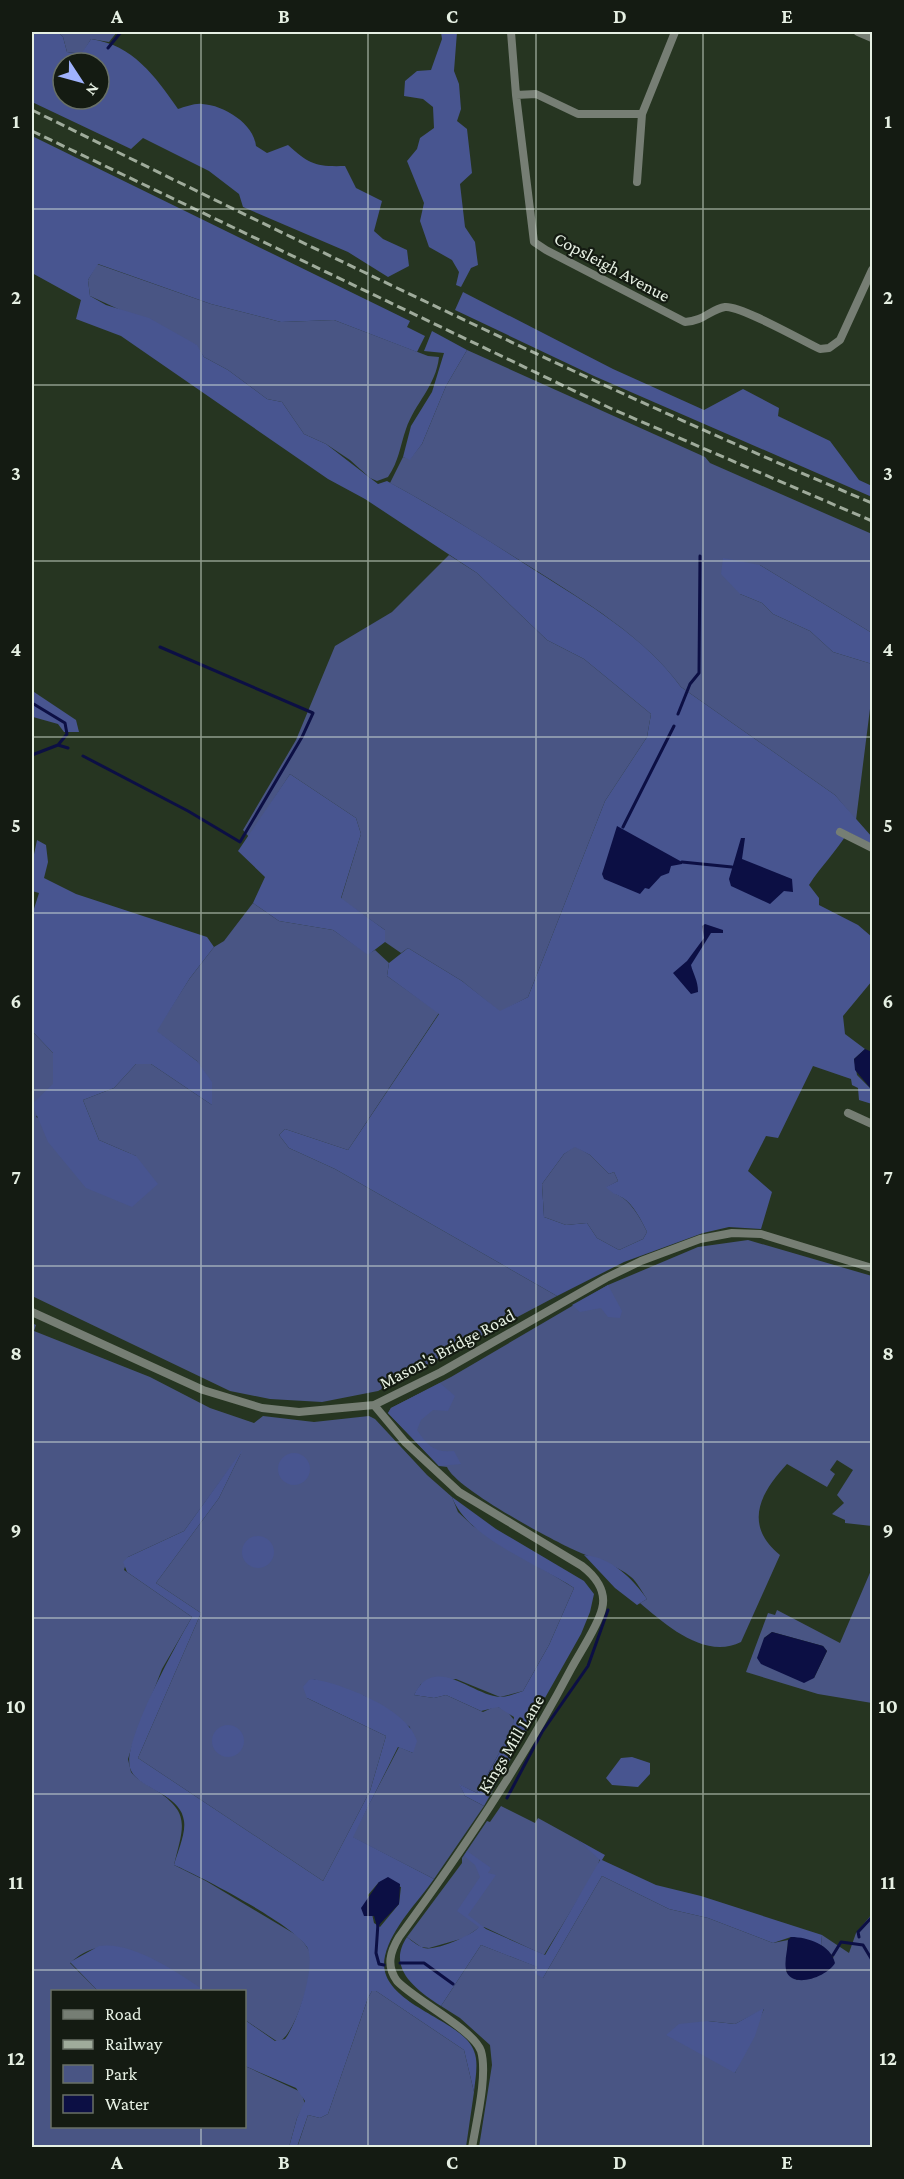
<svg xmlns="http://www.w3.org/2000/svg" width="904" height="2179" viewBox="0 0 904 2179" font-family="'Crimson Pro',serif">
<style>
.green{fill:#495584;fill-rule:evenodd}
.forest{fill:#485590;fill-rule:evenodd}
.water{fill:#0c0f44}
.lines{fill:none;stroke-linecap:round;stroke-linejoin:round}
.stream{stroke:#0c0f44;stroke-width:3}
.minor{stroke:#767e74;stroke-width:8}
.rail{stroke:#9fab9b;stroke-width:3;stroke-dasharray:9 4.5;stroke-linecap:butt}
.grid{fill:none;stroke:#e6f0e3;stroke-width:1.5;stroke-opacity:0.55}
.labels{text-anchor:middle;stroke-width:4.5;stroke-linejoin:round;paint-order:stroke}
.street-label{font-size:18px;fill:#e6f0e3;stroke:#141b12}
.neatline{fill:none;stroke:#e6f0e3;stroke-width:2}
.grid-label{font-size:20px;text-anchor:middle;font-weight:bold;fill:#e6f0e3}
</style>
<rect width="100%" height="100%" fill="#263521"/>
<path class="green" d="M58,32H117L109,42L91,39L82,54L67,52L63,37Z
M97,264L211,304L281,322L334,320L428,356L439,357C436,386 415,403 406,429C400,446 399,461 388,477L377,481L370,478L350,460L326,444L304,434L282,402L267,399L228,370L204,357L196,345L90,296L88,280Z
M467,350L705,457L710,463L872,534V633L760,565L740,594L762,603L773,614L810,631L833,652L872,664V693L856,820L835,795L681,687C646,638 583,600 532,568C485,539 439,509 390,483L403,457L410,459L422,444L446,386Z
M449,555L477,573L547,640L584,659L651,714L647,737L605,801L528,997L500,1012L462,981L408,948L401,953L385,942V930L341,899L361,834L356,818L290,774L249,837L243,830L296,740L335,646L392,612Z
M253,903L279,921L333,930L368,954L375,950L389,963L387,976L439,1013L348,1150L285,1129L279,1135L289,1148L335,1169L557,1296L378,1391L322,1402L270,1399L230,1391L32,1296V1031L53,1053L54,1085L36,1117L136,1156L99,1140L83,1100L114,1088L136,1064H151L212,1105L197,1061L156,1031L190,978L214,947L224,941Z
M575,1146L590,1155L609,1174L614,1172L618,1181L607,1187C613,1194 616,1193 623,1198C633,1205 642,1221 647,1232L643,1239L619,1250L597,1238L587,1223L566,1225L544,1217L542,1184L564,1154Z
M748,1240L872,1276V1526L845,1523V1520L832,1514L844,1503L837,1495L853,1470L837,1460L830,1470L835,1474L827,1487L787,1464C760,1493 743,1525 780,1555L741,1642C705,1660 666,1625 640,1603L647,1599C642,1592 637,1582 631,1577C617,1565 597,1560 581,1553C555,1542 456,1489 447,1467L439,1466L388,1413L391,1408L451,1377L608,1285L698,1247Z
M32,1323L36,1325L34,1331L150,1377L210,1408L254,1423L263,1416L314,1422L369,1416L375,1419L427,1475L452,1497L458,1512L473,1526L574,1588L549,1645L523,1691L500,1697L456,1679L421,1684L414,1695L434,1698L446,1695L483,1712L496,1706L507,1711L514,1720L512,1730L477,1793L460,1785L465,1796L484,1806L434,1879L352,1837L399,1747L413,1753L410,1727L364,1696L313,1679L307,1698L386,1736L370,1791L323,1881L138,1758L201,1613L156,1583L219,1498L241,1453L184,1531L128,1557L124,1570L192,1617L162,1669L132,1746L128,1759L131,1772C137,1780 146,1784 154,1789C192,1813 183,1827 174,1865L206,1881L298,1936C303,1942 309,1948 311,1956C314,1972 295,2037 278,2042L245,2020L244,1992C233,1991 213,1995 203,1990C162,1971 115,1921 70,1963L98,1991L52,1992V2126H244L245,2066L301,2092L305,2104L297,2118L289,2147L32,2148Z
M872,1568V1703L818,1694L746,1672L768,1613L775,1615L777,1610L840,1643ZM772,1632L823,1646L827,1651L814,1678L764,1638Z
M501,1806L535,1823L538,1818L578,1840L600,1858L597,1868L544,1955L484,1927H480L464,1938L429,1948L421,1947L407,1937L462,1863V1858L487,1821L490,1822Z
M602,1876L669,1909L708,1918L773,1943L788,1940L786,1971L797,1980L834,1957L821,1945L822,1935L849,1953L856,1933L872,1914V2147H479L492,2065L490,2045L460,2018L441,2006L481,1945L538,1967L543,1978ZM764,2009L735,2073L708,2021L735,2024Z
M372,1991H376L464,2050L474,2092L466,2147L297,2148L308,2115L320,2118L328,2114L368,1998Z"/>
<path class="forest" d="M32,32H58L63,37L67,52L81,54L91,39C133,45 155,76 178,109C185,107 195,103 202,104C224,105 254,124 256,146L267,153L288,145C309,164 316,167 345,166L356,188L382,201L374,231L383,239L407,250L409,266L388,277L348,252L243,207L239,194L209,171L143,138L131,149L32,102ZM63,63H99V99H63Z
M441,32H457L454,71L459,84L461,109L457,121L467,129L472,173L460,184L465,227L475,242L478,265L471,268L461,287L456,285L459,272L452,260L429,247L420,221L424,203L407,161L417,149L420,138L434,128L433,107L423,99L404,96L405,81L417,71L431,70L442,39Z
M32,136L410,321L407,327L425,336L417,352L334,320L281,322L211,304L98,264L88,280L90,296L106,305L149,318L197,345L204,357L228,370L267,399L282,402L304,434L326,444L378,484L387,481C438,509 487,539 536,571C587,603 646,638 681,687L835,795L872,837V845L848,832C836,852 821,866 809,885L819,898V905L858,925L872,937V981L843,1016L845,1034L865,1049L854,1059L857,1075L872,1090V1104L859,1100L858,1088L852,1085L851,1079L813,1066L778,1138L766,1136L748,1171L772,1192L761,1229L729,1227L703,1233L624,1262L557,1296L335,1169L289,1148L279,1135L285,1129L348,1150L439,1014L387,976L389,963L408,948L462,981L500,1011L528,997L605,801L647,737L651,714L584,659L547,640L477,573L365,499L328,479L121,336L76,319L81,300L32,273ZM575,1147L590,1155L609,1174L614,1172L618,1181L606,1187C612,1194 616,1194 623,1198C633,1204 642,1221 647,1232L643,1239L619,1250L597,1238L587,1223L566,1225L544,1217L542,1184L564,1154Z
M463,292L613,369L704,410L743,389L779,408L778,416L830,441L859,480L872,486V497L594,376L455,310Z
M432,331L467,350L446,386L422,444L410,460L403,457L411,426L432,392L444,353L424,351Z
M723,558L760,565L872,633V664L833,652L810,631L773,614L762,603L740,594L721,574Z
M32,671L34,692L76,720L79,732H64L58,724L33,717Z
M290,774L356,818L361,834L341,898L385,930V942L368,955L333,930L279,921L253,903L265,877L238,851Z
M37,840L46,845L48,862L44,878L76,894L207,937L214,947L190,978L157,1031L197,1061L212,1082V1105L151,1064H136L114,1088L83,1100L99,1140L136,1156L158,1184L132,1207L86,1188L48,1142L32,1104L53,1084V1053L32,1031V915L39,893L32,891V864Z
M608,1285L622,1311L620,1318L608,1317L601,1308L580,1312L572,1305Z
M440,1383L455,1396L448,1411L433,1410L421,1420L417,1430C428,1446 434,1453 454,1451L461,1464L439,1466L388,1413L391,1408Z
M243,1449L219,1498L156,1583L201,1613L138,1758L323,1881L370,1791L386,1736L307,1698L303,1687L309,1680L313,1679C343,1684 408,1709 417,1741L413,1753L398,1747L353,1837L434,1879C418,1902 392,1927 385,1956C374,2004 463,2018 474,2051C479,2063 475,2080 474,2092L464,2050L376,1991H372L368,1998L328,2114L320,2118L308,2115L297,2147H289L297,2118L305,2101L296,2088L245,2066V2020L275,2041L285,2039C297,2024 317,1964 307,1947C294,1925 200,1876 174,1865C177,1853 186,1834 184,1821C181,1793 136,1789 130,1768C122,1742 177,1643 192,1617L127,1572L123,1562L128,1557L184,1531ZM379,1882L401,1887L399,1904L380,1927L374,1923L368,1895Z
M278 1469a16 16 0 1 1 32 0a16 16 0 1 1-32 0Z
M452,1497L496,1529L584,1581L594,1594L590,1612L581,1634L484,1806L465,1796L459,1784L477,1793L512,1730L514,1717L498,1707L481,1711L446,1695L434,1698L414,1695C434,1653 473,1696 500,1697C508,1697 516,1693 523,1691L549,1645L574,1588C538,1564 467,1538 452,1497Z
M242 1552a16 16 0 1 1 32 0a16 16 0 1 1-32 0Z
M584,1555C611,1557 633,1579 647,1599L637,1605L615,1588Z
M212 1741a16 16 0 1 1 32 0a16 16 0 1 1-32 0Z
M632,1757L650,1763V1774L638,1787L612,1785L606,1778L621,1758Z
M578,1840L605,1855L602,1860L656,1885L701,1896L822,1935L821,1945L791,1937L773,1943L708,1918L669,1909L602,1876L543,1978L534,1973L537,1967L481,1945L441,2006C416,1990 386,1968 407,1937C412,1941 418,1946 424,1948C436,1951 471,1936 479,1927L457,1911L480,1877L475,1865L464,1856L467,1851L491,1868L488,1873L496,1875L468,1915L486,1929L545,1955L600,1860Z
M99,1946C133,1941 178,1973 205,1991H98L70,1962Z
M764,2008L755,2036L735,2073L666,2035L679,2024L708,2021L735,2024Z"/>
<path class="water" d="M617,826L682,862V864L671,866L669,873L661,876L649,889L645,888L640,894L604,879L602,874Z
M741,838H745L742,859L792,879L793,892L784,891L770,904L731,886L729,879Z
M705,924L723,930V933H711L691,965C693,974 698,980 698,992L691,994L673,973L687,961L704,938L702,926Z
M865,1049L872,1052V1090L855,1070L854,1059Z
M772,1632L823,1646L827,1651L814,1678L804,1683L761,1664L757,1658L764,1638Z
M388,1877L400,1884L399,1904L377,1927L374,1916H364L361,1908L379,1882Z
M791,1937C808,1937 831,1945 835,1963C829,1975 796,1989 787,1973C783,1963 788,1950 788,1940Z"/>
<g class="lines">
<path class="stream" d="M108,48L121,32
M32,620V635
M32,703L65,723L67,734L58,745L32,755
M678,714L690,684L699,673L700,556
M58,745L68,748
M83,756L188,811L240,842L302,737L313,713L160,647
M623,827L674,726
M32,844V854
M682,862L732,867
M507,1798L542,1732L588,1666L608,1610
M378,1923L376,1953L379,1964L384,1965
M859,1937L858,1932L872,1917
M833,1955L841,1942L863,1945L872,1960
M400,1963H424L453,1984"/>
<path class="minor" d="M511,32L516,95L534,242L546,250L685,322C704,321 711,309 725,307C740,305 803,341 820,349L829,348L840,340L872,270
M858,32L872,38
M516,95L536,94L578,114H642
M637,182L642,114L675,32
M840,832L872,848
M848,1113L872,1124
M32,1312L203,1390L262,1408L299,1412L374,1405L441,1372L606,1278L641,1261L700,1239L732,1233L761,1234L872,1268
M374,1405L405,1442L459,1492L582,1566C595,1576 607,1591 602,1609C598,1626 580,1652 571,1669C521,1764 462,1851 399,1937C390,1952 386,1966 397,1981C415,2000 474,2030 481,2051C488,2075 476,2123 472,2148"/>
<path class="rail" d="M32,110C310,247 587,383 872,503
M32,131L612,409L872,521"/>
</g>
<path class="grid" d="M201,32V1992M368,32V2148M536,32V2148M703,32V2148M32,209H872M32,385H872M32,561H872M32,737H872M32,913H872M32,1090H872M32,1266H872M32,1442H872M32,1618H872M32,1794H872M32,1970H872M201,2126V2148"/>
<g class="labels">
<g class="street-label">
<text transform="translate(612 267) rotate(28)" y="6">Copsleigh Avenue</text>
<text transform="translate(447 1349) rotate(-28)" y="6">Mason's Bridge Road</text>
<text transform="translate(511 1744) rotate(-59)" y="6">Kings Mill Lane</text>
</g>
</g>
<rect width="904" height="2179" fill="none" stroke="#141b12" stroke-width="66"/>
<rect x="51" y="1990" width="195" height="138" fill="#141b12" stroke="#687066" stroke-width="1.5"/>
<rect x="63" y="2010" width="30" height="9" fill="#767e74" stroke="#687066" stroke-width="1.5"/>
<text x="105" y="2020" font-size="18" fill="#e6f0e3">Road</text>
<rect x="63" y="2040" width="30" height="9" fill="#9fab9b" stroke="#687066" stroke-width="1.5"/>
<text x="105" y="2050" font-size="18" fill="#e6f0e3">Railway</text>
<rect x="63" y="2065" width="30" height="18" fill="#495584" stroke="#687066" stroke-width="1.5"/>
<text x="105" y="2080" font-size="18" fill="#e6f0e3">Park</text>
<rect x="63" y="2095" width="30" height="18" fill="#0c0f44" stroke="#687066" stroke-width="1.5"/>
<text x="105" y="2110" font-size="18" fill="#e6f0e3">Water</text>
<g transform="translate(81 81) rotate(126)"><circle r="28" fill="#141b12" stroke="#687066" stroke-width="1.5"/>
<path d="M0-4.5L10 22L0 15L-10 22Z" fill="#a0b3fd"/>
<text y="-9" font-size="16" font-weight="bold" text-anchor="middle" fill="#e6f0e3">N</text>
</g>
<rect x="33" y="33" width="838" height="2113" class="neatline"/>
<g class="grid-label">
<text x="117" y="23">A</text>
<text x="284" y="23">B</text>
<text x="452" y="23">C</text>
<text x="620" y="23">D</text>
<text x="787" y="23">E</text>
<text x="16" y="128">1</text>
<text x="888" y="128">1</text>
<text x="16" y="304">2</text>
<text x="888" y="304">2</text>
<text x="16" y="480">3</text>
<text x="888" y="480">3</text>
<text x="16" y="656">4</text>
<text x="888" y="656">4</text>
<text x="16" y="832">5</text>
<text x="888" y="832">5</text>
<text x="16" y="1008">6</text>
<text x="888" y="1008">6</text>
<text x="16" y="1184">7</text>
<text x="888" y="1184">7</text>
<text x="16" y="1360">8</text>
<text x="888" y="1360">8</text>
<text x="16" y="1537">9</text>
<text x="888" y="1537">9</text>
<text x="16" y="1713">10</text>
<text x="888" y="1713">10</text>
<text x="16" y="1889">11</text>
<text x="888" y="1889">11</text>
<text x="16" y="2065">12</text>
<text x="888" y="2065">12</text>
<text x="117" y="2169">A</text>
<text x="284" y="2169">B</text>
<text x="452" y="2169">C</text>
<text x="620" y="2169">D</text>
<text x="787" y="2169">E</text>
</g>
</svg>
